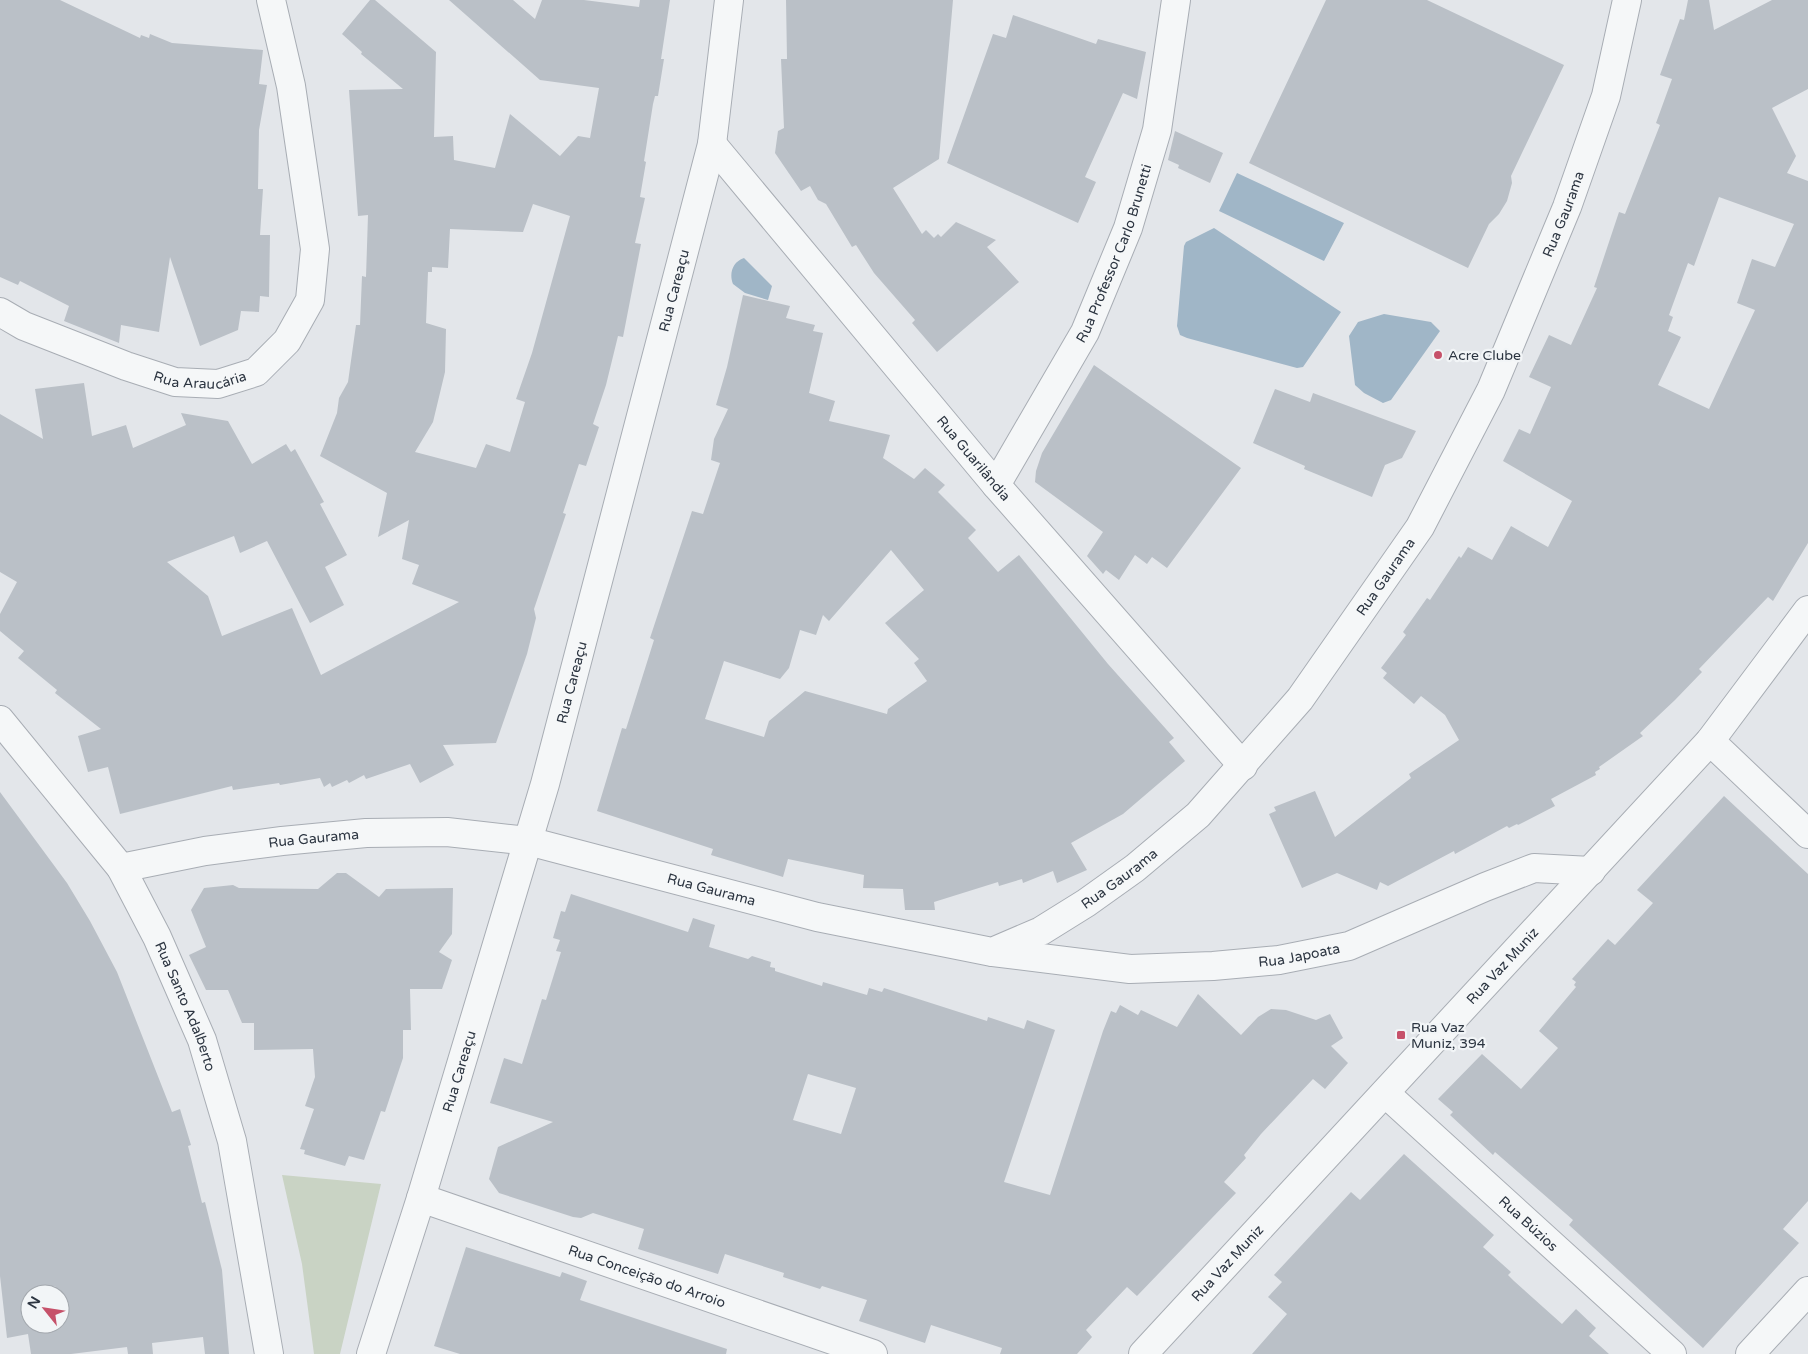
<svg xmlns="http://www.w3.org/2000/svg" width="1808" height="1354" viewBox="0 0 1808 1354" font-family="'Varela Round',sans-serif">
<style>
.green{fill:#c9d3c4}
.water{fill:#a0b6c7}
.building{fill:#bac0c7;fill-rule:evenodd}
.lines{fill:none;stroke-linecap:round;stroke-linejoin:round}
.minor-casing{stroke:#a8adb4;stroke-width:30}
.minor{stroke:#f5f7f8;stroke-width:28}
.poi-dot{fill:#c6516a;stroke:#f2f5f7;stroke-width:2}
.labels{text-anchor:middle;stroke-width:4.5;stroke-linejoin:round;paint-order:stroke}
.street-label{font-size:14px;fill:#2c3541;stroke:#f2f5f7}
.poi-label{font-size:14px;fill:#2c3541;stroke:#f2f5f7;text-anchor:start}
</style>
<rect width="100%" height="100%" fill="#e3e6ea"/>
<path class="green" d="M282,1175L381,1184L340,1354H314L302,1264Z"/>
<path class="water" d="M1237,173L1344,223L1324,261L1219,211Z
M1214,228L1341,312L1303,367L1297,368L1187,338L1180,335L1177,326L1184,246L1186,242Z
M744,258L772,286L768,300L745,293L733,284C729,274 732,262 744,258Z
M1384,314L1431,322L1440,331L1391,400L1383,403L1364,393L1355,385L1349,336L1358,322Z"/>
<path class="building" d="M0,0H60L140,38L141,35L149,38L150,34L172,43L263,50L259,84L267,85L259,130L258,189H263L260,235H270L269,297L260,296L259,312L241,311L238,330L200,346L170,257L159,332L121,325L119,343L64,321L69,306L20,281L18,285L0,277Z
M370,0H375L436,52L434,137L453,136L454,160L495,168L510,114L560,156L578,136L590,138L599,88L540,80L449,0H513L535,19L542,0H584L639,7L640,0H670L661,59H664L658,96H655L653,104L644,161L646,162L640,197L645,198L635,243L641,244L623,337L618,336L606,385L593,424L599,427L586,466L579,464L563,513L566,514L534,609L536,618L527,654L496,743L443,745L454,765L420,783L410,764L366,779L364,775L349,783L347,780L332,787L330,783L324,787L320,778L280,785L279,783L233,790L232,786L120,814L108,767L88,772L78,736L101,729L55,693L57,690L18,658L24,651L0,631V614L17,582L0,572V414L43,439L35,389L84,383L92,436L126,425L133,448L186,425L181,413L228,421L252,464L286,444L291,452L295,449L324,502L320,504L347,555L325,567L344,605L310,623L267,541L240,553L234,536L167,562L208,596L222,636L292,608L321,675L459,602L412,584L419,565L402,559L409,520L378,537L387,493L320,456L337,413L339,398L348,382L356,325H360L362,276L366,277L368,215L358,216L349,90L403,89L361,54L362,52L342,34ZM533,204L570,216L532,353L516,399L525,402L510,452L486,444L476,468L415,452L433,422L445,372L446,329L426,323L428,272H432V267L448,268L450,229L523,232Z
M786,0H953L939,159L893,188L922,234L926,230L934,238L938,234L941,237L956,222L996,240L987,247L1019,282L937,352L912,323L915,320L874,273L856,245L852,247L826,204L818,200L810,186L801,191L775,153L778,131L784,128L781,59H787Z
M1326,0H1427L1564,65L1511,176L1512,183L1507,201L1499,214L1489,224L1468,268L1249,163Z
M1688,0H1709L1714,30L1772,0H1808V89L1772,108L1796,156L1787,173L1808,181V543L1773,601L1768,597L1699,669L1702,672L1675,700L1640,733L1643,736L1599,767L1600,769L1595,772L1596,775L1551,799L1555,806L1518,825L1517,824L1509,828L1507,826L1455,854L1454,851L1388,886L1380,882L1377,890L1337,873L1302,888L1269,814L1276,811L1274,807L1315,791L1335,837L1411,778L1409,774L1459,740L1445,715L1421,696L1414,704L1383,678L1387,673L1381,668L1406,635L1403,632L1427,598L1430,600L1459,556L1461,558L1468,547L1492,560L1511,526L1548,547L1572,501L1503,461L1519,429L1530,434L1551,387L1529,377L1549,335L1571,345L1597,288L1594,287L1619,212L1625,214L1660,125L1656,123L1672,79L1660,75L1680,19L1684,20ZM1719,197L1794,224L1775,267L1752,259L1737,303L1755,310L1709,409L1658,385L1681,337L1668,331L1673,317L1669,315L1688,263L1694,266Z
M1013,15L1096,44L1098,39L1146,52L1137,99L1123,93L1085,177L1096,182L1078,223L947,163L993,34L1006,38Z
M1175,131L1223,153L1210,183L1178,168L1179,165L1168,160Z
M743,295L790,306L786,318L815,325L813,331L823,333L809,393L835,401L829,421L890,435L883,458L914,479L925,468L945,485L938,492L976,530L968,538L998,572L1019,555L1108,664L1174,738L1169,742L1185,761L1123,814L1071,843L1087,870L1057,883L1053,871L1023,883L1022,879L999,886L998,882L934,902L935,910H905L903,889L863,888L864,875L788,859L783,877L711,855L713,849L597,811L622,728L626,729L654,640L650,638L692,511L703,514L720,463L711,460L714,439L728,409L716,405L727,367ZM891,550L924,590L885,623L919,659L914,663L927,681L888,709L887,714L805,691L769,721L764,737L705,719L724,661L780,679L789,668L800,630L816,635L823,615L829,621Z
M1094,365L1241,468L1167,568L1152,557L1147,564L1135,555L1119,580L1106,570L1103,574L1087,556L1103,532L1035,482L1036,471L1042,453Z
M1275,389L1310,402L1313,393L1416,431L1402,458L1385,465L1372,497L1304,469L1305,466L1253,443Z
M0,792L67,883L90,921L117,972L172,1112L180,1109L191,1145L188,1146L202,1203L205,1202L222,1270L229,1354H205L203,1337L152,1343L153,1354H128L127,1347L71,1354H31L28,1334L7,1338L0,1276ZM30,1294H60V1324H30Z
M1724,796L1808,874V1201L1783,1229L1799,1243L1703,1348L1569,1225L1573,1220L1495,1152L1493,1155L1450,1115L1453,1112L1438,1099L1482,1054L1521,1089L1558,1048L1539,1031L1576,987L1574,985L1576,982L1572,979L1608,939L1615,945L1653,903L1637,890Z
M337,873H346L379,897L386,889L453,888L452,934L439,952L452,960L442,989H410L411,1030H403V1058L385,1112L381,1111L364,1160L349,1156L345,1166L304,1154L305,1150L300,1149L314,1109L305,1106L315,1077L313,1049L254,1050V1023H242L228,990H206L189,955L206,947L191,910L204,888L233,885L239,888L318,889Z
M571,894L688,932L693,918L715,925L709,947L748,959L752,956L771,962L770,967L775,968V971L822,986L823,982L867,995L869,988L882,992L884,988L987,1021L988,1017L1024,1029L1027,1020L1055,1030L1004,1182L1050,1195L1103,1031L1111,1011L1116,1013L1120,1005L1138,1015L1141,1010L1177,1027L1198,994L1241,1035L1258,1017L1271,1009L1286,1010L1316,1020L1330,1014L1343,1038L1331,1046L1348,1063L1325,1089L1313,1079L1261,1134L1244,1155L1246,1158L1224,1182L1236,1193L1137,1296L1127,1287L1086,1330L1092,1337L1077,1354H1000L1002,1348L931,1325L925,1343L859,1321L867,1300L822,1286L820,1289L783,1277L784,1273L725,1254L718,1274L638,1249L644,1229L593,1213L581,1218L573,1217L499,1193L489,1179L498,1147L553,1122L490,1103L504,1058L522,1064L542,999L546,1000L561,952L556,951L560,940L553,938L561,911L565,912ZM808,1074L856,1088L841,1134L793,1120Z
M1404,1154L1494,1235L1483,1247L1511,1272L1508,1275L1514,1281L1562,1324L1576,1309L1596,1328L1589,1336L1609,1354H1252L1287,1314L1268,1297L1282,1282L1274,1275L1351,1192L1360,1200Z
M466,1247L560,1277L562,1272L587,1281L580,1300L727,1349L726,1354H460L434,1346Z"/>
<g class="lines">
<g class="minor-casing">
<g id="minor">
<path id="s1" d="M712,144L996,485L1243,766"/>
<path id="s2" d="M0,312L24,326L126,366L175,382L218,384L256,372L287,341L310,300L315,249L291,86L271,0"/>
<path id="s3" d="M996,485L1085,332L1128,228L1157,130L1176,0"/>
<path id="s4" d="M0,720L121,868L157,937L202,1040L232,1141L269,1354"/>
<path d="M1710,741L1808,834"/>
<path id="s5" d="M121,868L205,851L282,841L366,833L447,832L528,841L817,917L992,952L1041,931L1086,903L1135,868L1198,815L1300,699L1420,527L1491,390L1567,207L1606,96L1627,0"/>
<path id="s6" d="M993,952L1130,969L1213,966L1279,960L1349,946L1485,887L1534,868L1591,871"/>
<path id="s7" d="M1385,1093L1672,1354"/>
<path id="s8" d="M421,1198L873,1354"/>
<path id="s9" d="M371,1354L421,1198L545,784L712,144L729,0"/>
<path id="s10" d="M1143,1354L1710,741L1808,610"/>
<path d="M1750,1354L1808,1291"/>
</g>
</g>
<use href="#minor" class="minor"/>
</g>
<g class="poi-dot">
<circle cx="1438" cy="355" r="5"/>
<rect x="1396" y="1030" width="10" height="10" rx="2.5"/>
</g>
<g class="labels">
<g class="street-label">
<text dy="5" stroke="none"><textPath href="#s5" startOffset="1845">Rua Gaurama</textPath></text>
<text dy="5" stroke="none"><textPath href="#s3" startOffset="261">Rua Professor Carlo Brunetti</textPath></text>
<text dy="5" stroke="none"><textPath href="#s9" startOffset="1106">Rua Careaçu</textPath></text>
<text dy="5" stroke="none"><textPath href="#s2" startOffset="214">Rua Araucária</textPath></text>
<text dy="5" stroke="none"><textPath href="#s1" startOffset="409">Rua Guarilândia</textPath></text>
<text dy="5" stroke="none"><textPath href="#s5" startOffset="1440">Rua Gaurama</textPath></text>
<text dy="5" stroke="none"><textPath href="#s9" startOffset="701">Rua Careaçu</textPath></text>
<text dy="5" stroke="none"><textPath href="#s5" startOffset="195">Rua Gaurama</textPath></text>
<text dy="5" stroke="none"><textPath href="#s5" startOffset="1035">Rua Gaurama</textPath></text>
<text dy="5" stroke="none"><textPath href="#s5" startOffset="600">Rua Gaurama</textPath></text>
<text dy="5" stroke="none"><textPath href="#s6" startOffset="308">Rua Japoata</textPath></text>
<text dy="5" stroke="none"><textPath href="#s10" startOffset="529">Rua Vaz Muniz</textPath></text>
<text dy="5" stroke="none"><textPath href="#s4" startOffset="344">Rua Santo Adalberto</textPath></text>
<text dy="5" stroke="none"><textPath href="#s9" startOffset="296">Rua Careaçu</textPath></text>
<text dy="5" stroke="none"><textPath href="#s7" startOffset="194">Rua Búzios</textPath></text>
<text dy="5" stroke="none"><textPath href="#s10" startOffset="124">Rua Vaz Muniz</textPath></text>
<text dy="5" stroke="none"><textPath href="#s8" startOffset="239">Rua Conceição do Arroio</textPath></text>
</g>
<g class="poi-label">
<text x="1448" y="360">Acre Clube</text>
<text x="1411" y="1032">Rua Vaz<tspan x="1411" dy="16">Muniz, 394</tspan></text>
</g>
</g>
<g transform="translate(45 1309) rotate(300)"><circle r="24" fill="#f2f5f7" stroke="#a3a8ae"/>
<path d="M0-4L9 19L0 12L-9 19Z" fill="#c6516a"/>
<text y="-8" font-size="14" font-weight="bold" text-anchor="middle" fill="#2c3541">N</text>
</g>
</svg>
